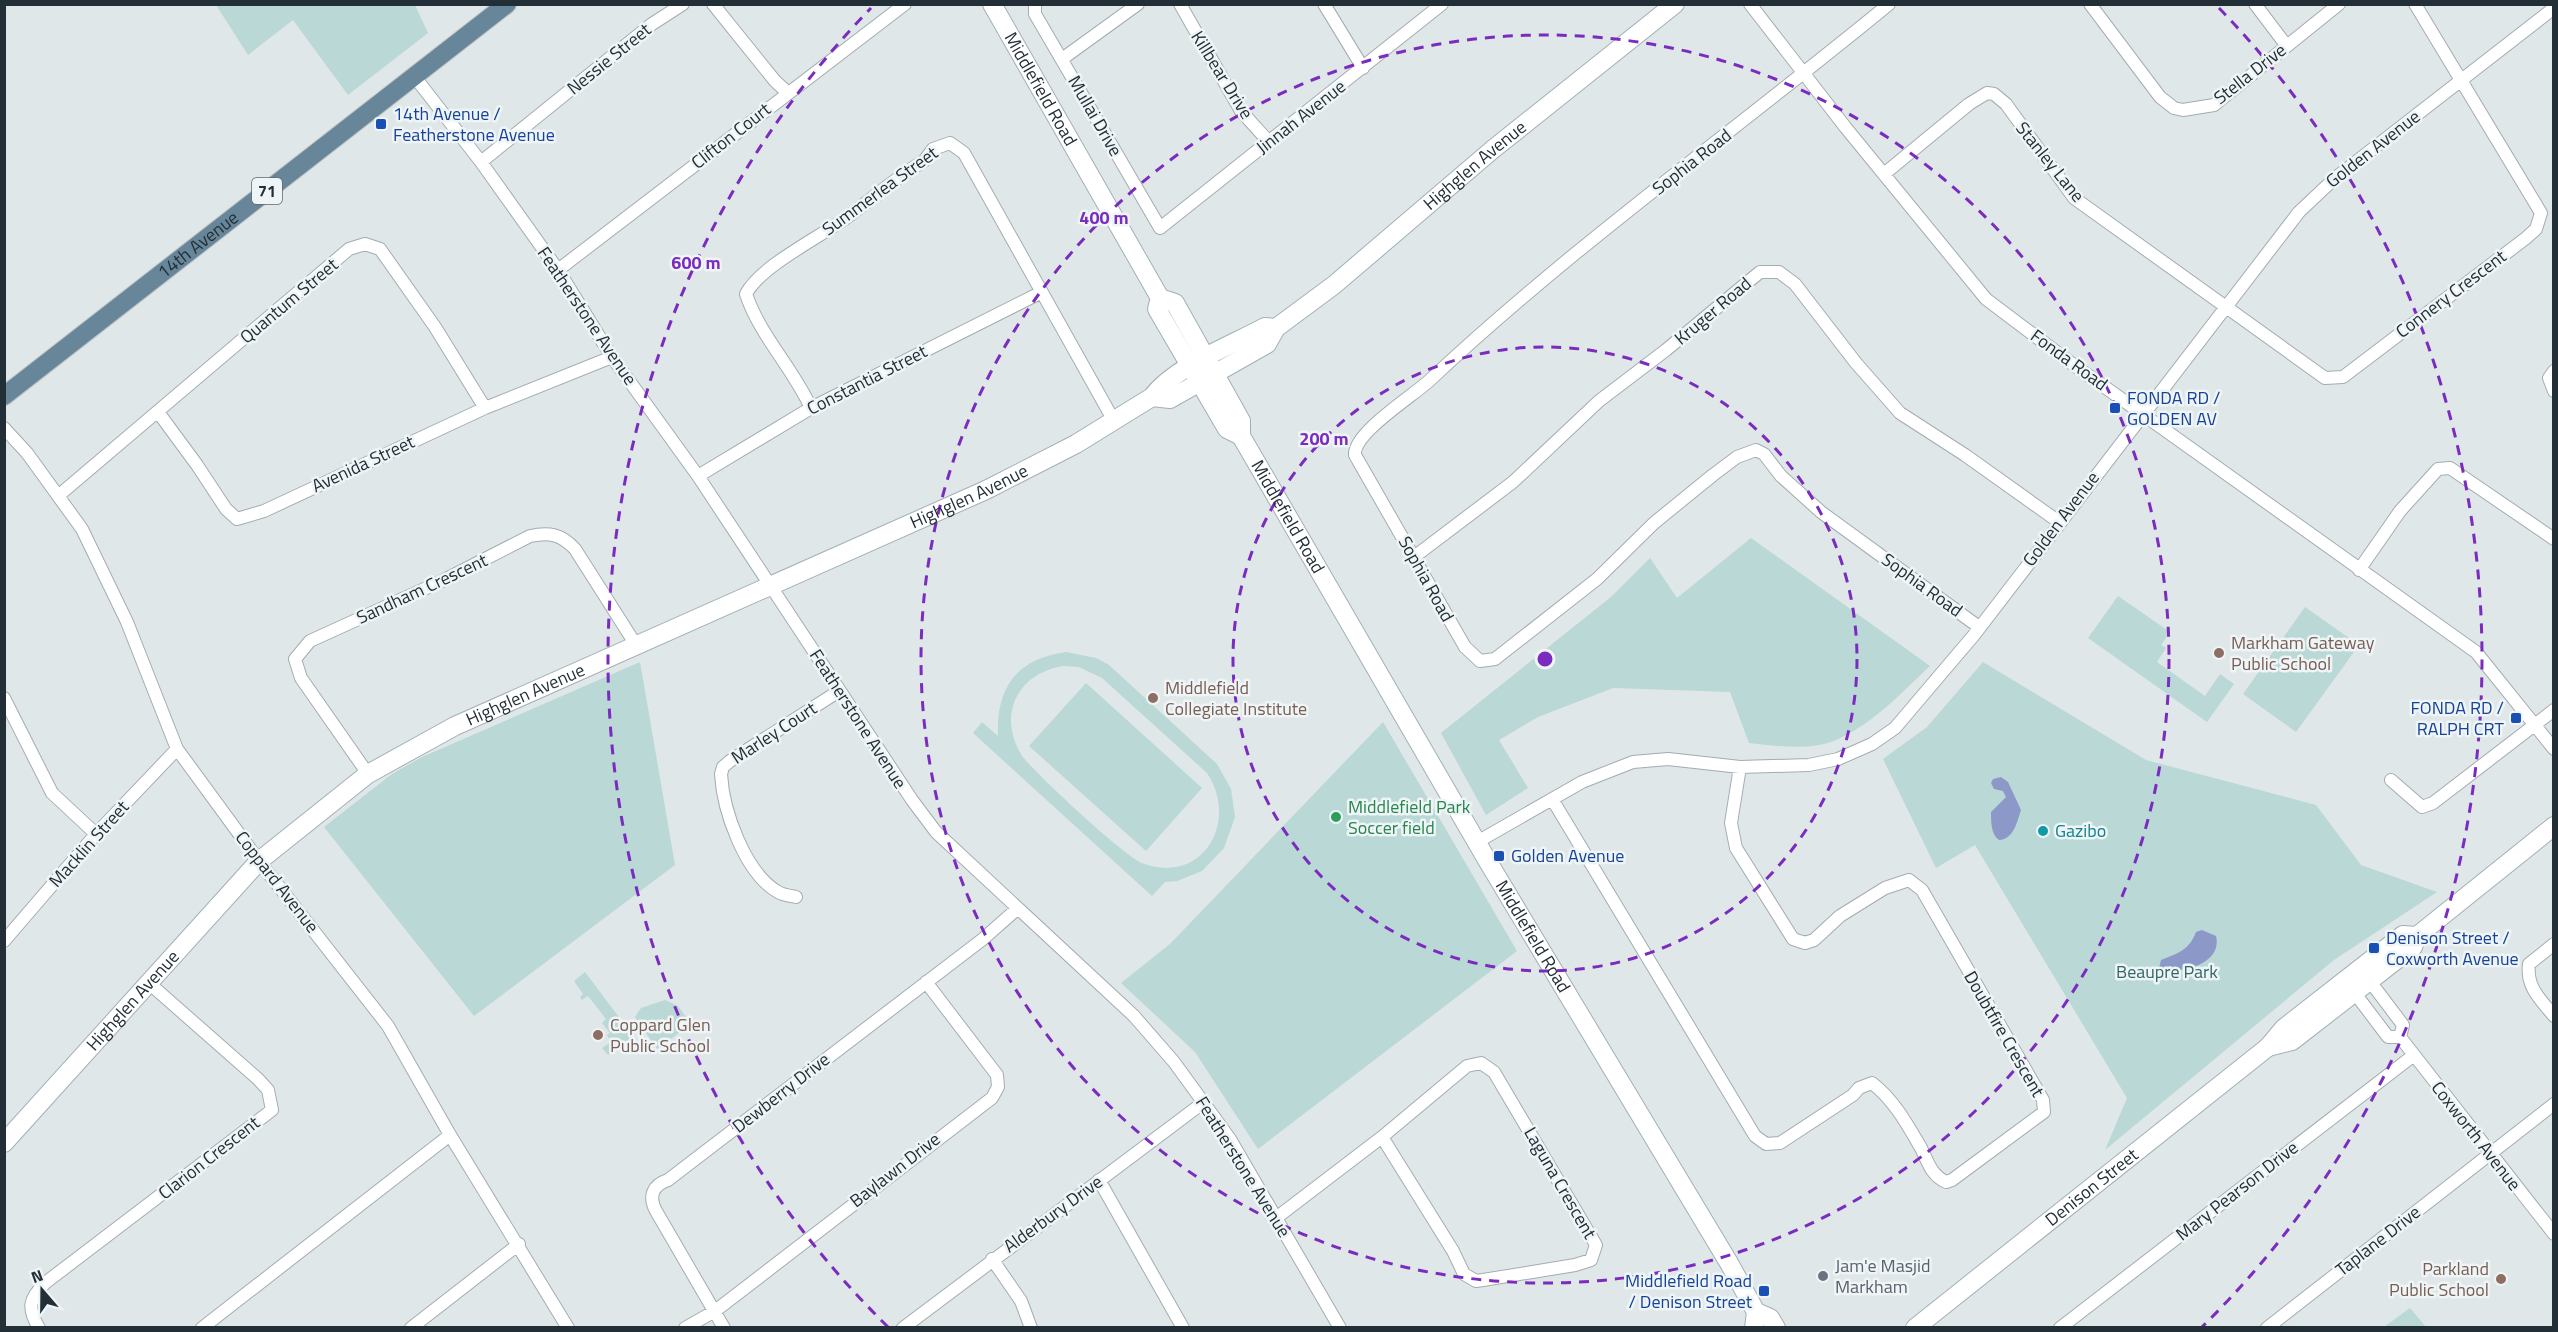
<svg xmlns="http://www.w3.org/2000/svg" width="2558" height="1332" viewBox="0 0 2558 1332" font-family="'Titillium Web',sans-serif">
<style>
.green{fill:#bad8d5;fill-rule:evenodd}
.water{fill:#8c98c8}
.lines{fill:none;stroke-linecap:round;stroke-linejoin:round}
.street-casing{stroke:#a3acb0;stroke-width:14}
.secondary-casing{stroke:#a2b0b6;stroke-width:20}
.primary-casing{stroke:#bdc1c3;stroke-width:20}
.street{stroke:#fff;stroke-width:12}
.secondary{stroke:#fff;stroke-width:18}
.primary{stroke:#68869a;stroke-width:18}
.ring{fill:none;stroke:#7b2cbf;stroke-width:3;stroke-dasharray:10 8}
.transit-dot{fill:#1a4fb4;stroke:#eff5f6;stroke-width:2}
.education-dot{fill:#8d6e63;stroke:#eff5f6;stroke-width:2}
.leisure-dot{fill:#2e9e5b;stroke:#eff5f6;stroke-width:2}
.culture-dot{fill:#0f9aa8;stroke:#eff5f6;stroke-width:2}
.worship-dot{fill:#6b7280;stroke:#eff5f6;stroke-width:2}
.labels{text-anchor:middle;stroke-width:5;stroke-linejoin:round;paint-order:stroke}
.shield{fill:#eff5f6;stroke:#606a70;stroke-width:1.5}
.shield-label{font-size:16px;font-weight:bold;fill:#222f37}
.street-label{font-size:18px;fill:#222f37;stroke:#eff5f6}
.transit-label{font-size:18px;fill:#164399;stroke:#eff5f6;text-anchor:start}
.education-label{font-size:18px;fill:#785e54;stroke:#eff5f6;text-anchor:start}
.leisure-label{font-size:18px;fill:#27864d;stroke:#eff5f6;text-anchor:start}
.culture-label{font-size:18px;fill:#0d838f;stroke:#eff5f6;text-anchor:start}
.park-label{font-size:18px;fill:#316769;stroke:#eff5f6}
.worship-label{font-size:18px;fill:#5b616d;stroke:#eff5f6;text-anchor:start}
.centre{fill:#7b2cbf;stroke:#eff5f6;stroke-width:3}
.ring-label{font-size:18px;text-anchor:middle;font-weight:bold;fill:#7b2cbf;stroke:#eff5f6;stroke-width:5;stroke-linejoin:round;paint-order:stroke}
</style>
<rect width="100%" height="100%" fill="#dfe7e9"/>
<path class="green" d="M216,5H415L428,33L348,95L293,20L248,55Z
M1751,538L1930,666C1901,693 1873,724 1836,740C1810,751 1776,746 1749,743L1730,692L1613,688L1538,717L1499,740L1528,788L1486,815L1441,733L1611,597L1650,558L1677,598Z
M2118,596L2170,632L2161,645L2166,648L2157,662L2205,696L2220,674L2234,684L2207,722L2088,638Z
M2305,607L2359,645L2296,732L2243,694Z
M1066,652L1096,658L1109,665L1217,764L1231,789L1235,817L1224,848L1202,871L1177,881L1165,882L1152,896L973,733L982,722L998,736C996,688 1016,659 1066,652ZM1063,666L1079,667L1102,678L1207,773C1240,823 1201,886 1142,863C1123,855 1038,776 1022,756C997,716 1016,674 1063,666Z
M640,662L675,865L474,1016L324,827L392,774L422,757Z
M1983,662L2146,760L2316,805L2361,865L2437,892L2334,960L2105,1150L2127,1098L1975,845L1936,868L1883,759L1927,727Z
M1086,683L1202,788L1146,851L1029,746Z
M1383,722L1517,951L1258,1149L1195,1052L1121,983L1170,944Z
M585,972L633,1036L608,1055L602,1048L611,1042L607,1035L610,1033L602,1023L606,1019L588,996L582,1000L580,997L583,994L574,981Z
M665,1000L678,1006L691,1024L657,1049L635,1017L641,1008Z
M2410,1308L2426,1327H2384Z"/>
<path class="water" d="M2001,777L2008,782L2021,810C2017,822 2014,839 1999,840C1991,835 1991,822 1991,812L2006,797L2003,791L1994,789L1991,783L1993,779Z
M2202,930L2216,936C2223,964 2180,975 2159,968L2161,960C2179,953 2189,950 2196,932Z"/>
<g class="lines">
<g class="street-casing">
<path id="street" d="M713,4L775,81L787,92
M1035,4V14L1160,228L1442,4
M1180,4L1241,111L1269,142
M1324,4L1363,68
M1750,4L1846,128L1986,299L2071,363L2476,652L2554,749
M1889,4C1736,130 1574,245 1430,380C1413,396 1353,433 1355,455L1465,647L1480,661L1495,659L1597,579L1654,523L1713,475L1737,457L1756,450L1764,454L1781,476L1821,512L1979,627
M2090,4L2160,97L2174,108L2183,110L2214,105L2339,4
M2255,4L2286,45
M1062,59L1138,4
M414,76L481,162L558,270L612,357L698,476L912,800L936,832L1134,1016L1174,1062L1230,1139L1340,1328
M481,162L652,24L683,4
M1884,174L1969,104L1987,93L1994,94L2006,104L2074,198L2325,378L2343,377L2526,238L2536,229L2541,213L2415,4
M558,270L905,4
M2554,371L2549,378L2554,391
M811,408C793,368 760,336 746,294C760,266 822,236 849,216C874,197 897,177 924,161L933,149L950,143L964,153L1114,421
M158,412L197,465L226,509L237,519L264,511L485,408L612,357
M4,428L27,453L82,529L127,622L177,749L259,861L388,1026L450,1135L568,1328
M698,476L811,408L1040,293
M58,496L349,249L365,244L380,249L435,327L485,408
M1414,557L1513,482L1599,401L1666,350L1760,272H1779L1795,284L1856,363L1900,413L1965,455L2059,522
M2359,570L2400,511L2438,469L2450,468L2554,539
M4,698L52,793L96,834
M368,774L301,678L295,659L310,641L444,580L530,536C549,532 561,534 575,549L636,645
M2391,780L2422,807L2433,803L2554,710
M1552,799L1755,1136L1766,1144L1780,1143L1853,1095L1859,1088L1872,1083C1894,1100 1907,1124 1921,1148C1928,1162 1931,1175 1946,1182L1952,1180L2044,1112L2043,1100L1922,890L1909,880L1885,888L1840,916L1814,940L1805,943L1793,939L1736,848L1731,823L1740,767
M1477,842L1582,782L1633,762L1668,759L1740,767L1809,765L1838,759L1872,744L1895,728L1974,635L2299,212L2334,179L2554,8
M796,897C791,896 783,895 778,892C745,873 723,811 721,774L723,767L730,761L839,691
M4,941L96,834L177,749
M2554,944L2529,964C2526,987 2540,999 2554,1016
M2366,976L2403,1025L2400,1037L2554,1234
M2351,988L2388,1037H2400
M1099,1180L1183,1328
M1276,1218L1382,1137L1467,1066L1481,1063L1494,1072L1596,1245L1591,1260L1575,1265L1483,1280L1476,1281L1464,1274L1453,1251L1382,1137
M992,1259L1021,1301L1031,1328
M39,1328C27,1308 29,1299 45,1283L272,1110L268,1090L258,1079L150,984
M202,1328L450,1135
M411,1328L519,1244
M685,1328L715,1311L992,1098L998,1087L997,1075L926,982
M724,1328L656,1211C648,1196 653,1185 668,1180L983,939L1017,909
M903,1328L1204,1102
M2060,1328L2414,1055
M2267,1328L2554,1104"/>
</g>
<g class="secondary-casing">
<g id="secondary">
<path id="s1" d="M992,4L1160,298L1175,303L1241,421V436L1487,860L1729,1263L1756,1312L1754,1328"/>
<path d="M1160,298L1157,309L1227,429L1241,436"/>
<path id="s2" d="M1152,397L1170,399L1267,344L1276,328L1334,285L1492,150L1675,4"/>
<path d="M2268,1047L2292,1041L2413,947L2417,936L2554,826"/>
<path id="s3" d="M4,1143L259,861L368,774L455,726L986,490L1076,444L1152,397C1174,367 1232,345 1265,327L1276,328"/>
<path d="M1756,1312L1770,1318L1776,1328"/>
<path id="s4" d="M1915,1328L2268,1047L2284,1028L2403,935L2417,936"/>
</g>
</g>
<g class="primary-casing">
<g id="primary">
<path id="s5" d="M4,396L507,4"/>
</g>
</g>
<use href="#street" class="street"/>
<use href="#secondary" class="secondary"/>
<use href="#primary" class="primary"/>
</g>
<g class="ring">
<circle cx="1545" cy="659" r="312"/>
<circle cx="1545" cy="659" r="624"/>
<path d="M888 1327A937 937 0 0 1 871 8M2219 8A937 937 0 0 1 2202 1327"/>
</g>
<g class="transit-dot">
<rect x="375" y="118" width="12" height="12" rx="3"/>
<rect x="2109" y="402" width="12" height="12" rx="3"/>
<rect x="2510" y="712" width="12" height="12" rx="3"/>
<rect x="1493" y="850" width="12" height="12" rx="3"/>
<rect x="2368" y="942" width="12" height="12" rx="3"/>
<rect x="1758" y="1285" width="12" height="12" rx="3"/>
</g>
<g class="education-dot">
<circle cx="2219" cy="653" r="6"/>
<circle cx="1153" cy="698" r="6"/>
<circle cx="598" cy="1035" r="6"/>
<circle cx="2501" cy="1279" r="6"/>
</g>
<circle class="leisure-dot" cx="1336" cy="817" r="6"/>
<circle class="culture-dot" cx="2043" cy="831" r="6"/>
<circle class="worship-dot" cx="1823" cy="1276" r="6"/>
<g class="labels">
<rect class="shield" x="252" y="178" width="30" height="26" rx="4.5"/>
<g class="shield-label">
<text x="267" y="197">71</text>
</g>
<g class="street-label">
<text transform="translate(609 59) rotate(-39)" y="6">Nessie Street</text>
<text transform="translate(2250 74) rotate(-38)" y="6">Stella Drive</text>
<text transform="translate(1222 75) rotate(58)" y="6">Killbear Drive</text>
<text dy="6" stroke="none"><textPath href="#s1" startOffset="98">Middlefield Road</textPath></text>
<text transform="translate(1095 116) rotate(60)" y="6">Mullai Drive</text>
<text transform="translate(1301 117) rotate(-38)" y="6">Jinnah Avenue</text>
<text transform="translate(731 136) rotate(-38)" y="6">Clifton Court</text>
<text transform="translate(2373 149) rotate(-38)" y="6">Golden Avenue</text>
<text transform="translate(1692 162) rotate(-38)" y="6">Sophia Road</text>
<text transform="translate(2050 162) rotate(51)" y="6">Stanley Lane</text>
<text dy="6" stroke="none"><textPath href="#s2" startOffset="405">Highglen Avenue</textPath></text>
<text transform="translate(880 191) rotate(-36)" y="6">Summerlea Street</text>
<text dy="6" stroke="none"><textPath href="#s5" startOffset="246">14th Avenue</textPath></text>
<text transform="translate(2451 294) rotate(-37)" y="6">Connery Crescent</text>
<text transform="translate(289 301) rotate(-40)" y="6">Quantum Street</text>
<text transform="translate(1713 311) rotate(-40)" y="6">Kruger Road</text>
<text transform="translate(587 316) rotate(56)" y="6">Featherstone Avenue</text>
<text transform="translate(2069 360) rotate(36)" y="6">Fonda Road</text>
<text transform="translate(867 380) rotate(-27)" y="6">Constantia Street</text>
<text transform="translate(363 464) rotate(-25)" y="6">Avenida Street</text>
<text dy="6" stroke="none"><textPath href="#s3" startOffset="1182">Highglen Avenue</textPath></text>
<text dy="6" stroke="none"><textPath href="#s1" startOffset="598">Middlefield Road</textPath></text>
<text transform="translate(2061 519) rotate(-53)" y="6">Golden Avenue</text>
<text transform="translate(1426 579) rotate(61)" y="6">Sophia Road</text>
<text transform="translate(1922 585) rotate(36)" y="6">Sophia Road</text>
<text transform="translate(422 589) rotate(-25)" y="6">Sandham Crescent</text>
<text dy="6" stroke="none"><textPath href="#s3" startOffset="696">Highglen Avenue</textPath></text>
<text transform="translate(858 719) rotate(57)" y="6">Featherstone Avenue</text>
<text transform="translate(774 733) rotate(-33)" y="6">Marley Court</text>
<text transform="translate(89 844) rotate(-48)" y="6">Macklin Street</text>
<text transform="translate(277 882) rotate(52)" y="6">Coppard Avenue</text>
<text dy="6" stroke="none"><textPath href="#s1" startOffset="1084">Middlefield Road</textPath></text>
<text dy="6" stroke="none"><textPath href="#s3" startOffset="192">Highglen Avenue</textPath></text>
<text transform="translate(2004 1034) rotate(60)" y="6">Doubtfire Crescent</text>
<text transform="translate(781 1093) rotate(-38)" y="6">Dewberry Drive</text>
<text transform="translate(2476 1136) rotate(52)" y="6">Coxworth Avenue</text>
<text transform="translate(209 1158) rotate(-38)" y="6">Clarion Crescent</text>
<text transform="translate(1243 1167) rotate(58)" y="6">Featherstone Avenue</text>
<text transform="translate(895 1170) rotate(-38)" y="6">Baylawn Drive</text>
<text transform="translate(1560 1183) rotate(60)" y="6">Laguna Crescent</text>
<text dy="6" stroke="none"><textPath href="#s4" startOffset="226">Denison Street</textPath></text>
<text transform="translate(2237 1191) rotate(-38)" y="6">Mary Pearson Drive</text>
<text transform="translate(1053 1214) rotate(-36)" y="6">Alderbury Drive</text>
<text transform="translate(2378 1241) rotate(-38)" y="6">Taplane Drive</text>
</g>
<g class="transit-label">
<text x="393" y="120">14th Avenue /<tspan x="393" dy="21">Featherstone Avenue</tspan></text>
<text x="2127" y="404">FONDA RD /<tspan x="2127" dy="21">GOLDEN AV</tspan></text>
<text x="2504" y="714" text-anchor="end">FONDA RD /<tspan x="2504" dy="21">RALPH CRT</tspan></text>
<text x="1511" y="862">Golden Avenue</text>
<text x="2386" y="944">Denison Street /<tspan x="2386" dy="21">Coxworth Avenue</tspan></text>
<text x="1752" y="1287" text-anchor="end">Middlefield Road<tspan x="1752" dy="21">/ Denison Street</tspan></text>
</g>
<g class="education-label">
<text x="2231" y="649">Markham Gateway<tspan x="2231" dy="21">Public School</tspan></text>
<text x="1165" y="694">Middlefield<tspan x="1165" dy="21">Collegiate Institute</tspan></text>
<text x="610" y="1031">Coppard Glen<tspan x="610" dy="21">Public School</tspan></text>
<text x="2489" y="1275" text-anchor="end">Parkland<tspan x="2489" dy="21">Public School</tspan></text>
</g>
<g class="leisure-label">
<text x="1348" y="813">Middlefield Park<tspan x="1348" dy="21">Soccer field</tspan></text>
</g>
<g class="culture-label">
<text x="2055" y="837">Gazibo</text>
</g>
<g class="park-label">
<text x="2167" y="978">Beaupre Park</text>
</g>
<g class="worship-label">
<text x="1835" y="1272">Jam'e Masjid<tspan x="1835" dy="21">Markham</tspan></text>
</g>
</g>
<circle cx="1545" cy="659" r="9" class="centre"/>
<g class="ring-label">
<text x="1104" y="224">400 m</text>
<text x="696" y="269">600 m</text>
<text x="1324" y="445">200 m</text>
</g>
<rect width="2558" height="1332" fill="none" stroke="#222f37" stroke-width="12"/>
<g transform="translate(42 1290) rotate(340)" stroke="#eff5f6" stroke-width="4.5" paint-order="stroke">
<path d="M0-4.5L10 22L0 15L-10 22Z" fill="#222f37"/>
<text y="-9" font-size="16" font-weight="bold" text-anchor="middle" fill="#222f37">N</text>
</g>
</svg>
